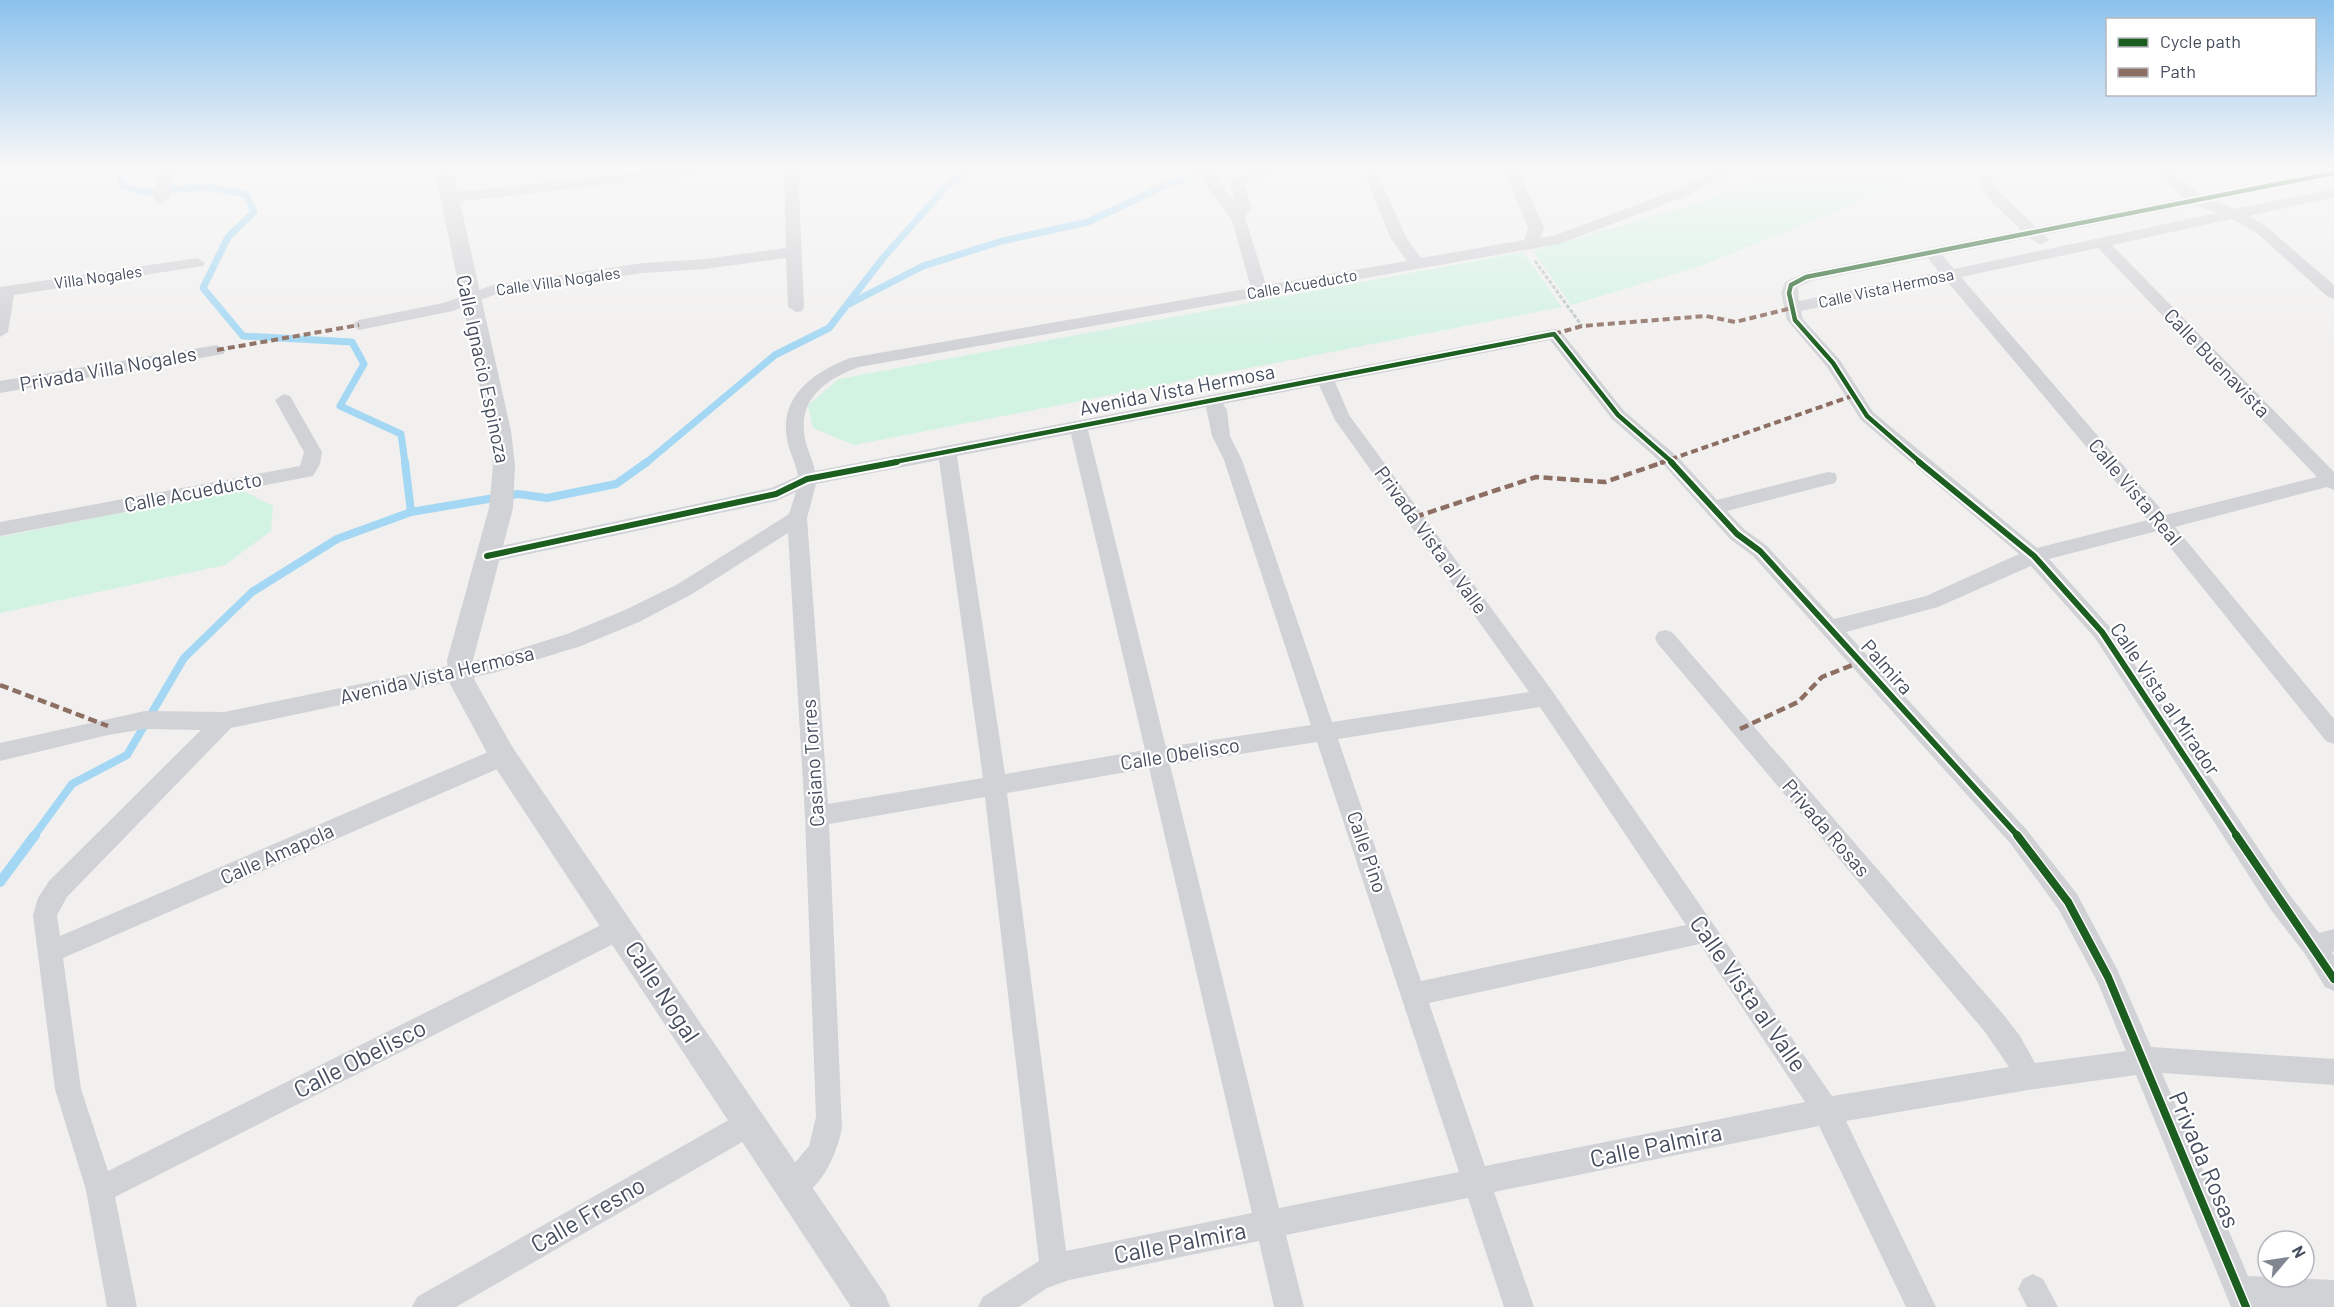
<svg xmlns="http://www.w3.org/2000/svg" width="2334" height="1307" viewBox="0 0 2334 1307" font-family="Barlow,sans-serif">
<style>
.green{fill:#d2f2e2}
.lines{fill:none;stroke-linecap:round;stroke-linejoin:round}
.stream-far2{stroke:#a3d7f3;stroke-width:7}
.stream-far1{stroke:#a3d7f3;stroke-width:8}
.stream{stroke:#a3d7f3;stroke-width:10}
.path{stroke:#bac7c5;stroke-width:3;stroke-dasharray:4 2;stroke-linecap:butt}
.minor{fill:#d1d2d6;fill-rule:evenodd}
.tertiary{fill:#d1d2d6;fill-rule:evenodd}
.quiet-far1{stroke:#8d6e63;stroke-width:4;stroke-dasharray:7 4;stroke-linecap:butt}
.quiet{stroke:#8d6e63;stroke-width:4.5;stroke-dasharray:9 4.5;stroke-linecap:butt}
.cycleway-far2-casing{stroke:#fff;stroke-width:8}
.cycleway-far1-casing{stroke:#fff;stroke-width:10}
.cycleway-casing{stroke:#fff;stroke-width:11}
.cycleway-far2{stroke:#1b5e20;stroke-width:4.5}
.cycleway-far1{stroke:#1b5e20;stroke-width:6}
.cycleway{stroke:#1b5e20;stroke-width:8}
.labels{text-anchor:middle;stroke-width:4.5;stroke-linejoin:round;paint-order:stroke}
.far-street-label{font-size:16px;fill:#454e5e;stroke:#fff}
.street-label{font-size:20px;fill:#454e5e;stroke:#fff}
.near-street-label{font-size:24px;fill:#454e5e;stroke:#fff}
</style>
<rect width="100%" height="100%" fill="#f1f0ef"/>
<path class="green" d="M1787,167H1944L1701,266L1571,305L1533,251L1692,205Z
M1523,252L1562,307L854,445L813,428L808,405L839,379Z
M239,489L273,506L271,531L225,565L0,613V537Z"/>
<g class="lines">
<path class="stream-far2" d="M121,167L122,186L143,192L207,187L246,194L254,212L228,237L203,288L243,336L352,342L364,364L340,406L401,434L405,463
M849,304L923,266L1002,241L1088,222L1168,184L1221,167
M646,463L775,355L829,328L883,258L945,188L970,167"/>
<path class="stream-far1" d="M405,462L411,512
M34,836L72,784L127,755L184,658L252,592L337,539L411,512L518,494L547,498L616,484L647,462"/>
<path class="stream" d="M0,882L35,835"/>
<path class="path" d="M1535,261L1582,326"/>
<path class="minor" d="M162,167H176L169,199L161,204L153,199Z
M684,167H733L726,171L448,203L440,198L448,193Z
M784,167H798L804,307L802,311L796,312L788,307L786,258L705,269L643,273L496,294L453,311L359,330L351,325L359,320L443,303L493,285L643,263L705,259L786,248Z
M1193,167H1208L1234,202L1230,182L1232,179L1265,167H1287L1245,184L1251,208L1245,217L1266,285L1407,261L1390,237L1361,167H1375L1406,237L1421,258L1524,240L1528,228L1503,167H1517L1544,228L1540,238L1556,235L1676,190L1724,167H1744L1686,196L1559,244L859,367C826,379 797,399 805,439C807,450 813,460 815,471L1554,329L1560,330L1624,411L1678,457L1717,500L1828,472L1835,473L1837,478L1835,483L1727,511L1744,529L1767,546L1834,619L1926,596L2019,554L1861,420L1827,367L1787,320L1781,293L1785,282L1806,272L2021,230L1988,198L1978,182L1982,174L1987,173L1994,177L1992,182L1999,192L2036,227L2184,198L2151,167H2167L2200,195L2334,169V177L2215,201L2235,209L2334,189V197L2249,216L2268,228L2334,285V299L2328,297L2258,234L2232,219L2112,245L2334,472V490L2327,487L2175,527L2334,719V744L2326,741L2157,531L2049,559L2109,626L2289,894L2319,933L2334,929V951L2332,952L2334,956V991L2325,987L2305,954L2271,910L2095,638L2031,566L1938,607L1846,632L2026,829L2077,894L2117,969L2151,1047L2334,1059V1085L2162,1073L2248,1276L2334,1280V1307H2231L2136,1075L2028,1090L1846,1121L1936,1307H1906L1819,1126L1494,1192L1534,1307H1504L1468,1198L1286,1235L1304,1307H1274L1259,1241L1069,1280L1047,1288L1019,1307H978L983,1297L1039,1261L985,797L829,824L842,1128C836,1157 821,1190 792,1202L782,1198L778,1188L782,1178L809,1146L816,1117L805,816L788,533L692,594L639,622L581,646L497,672L231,728L67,897L57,915L60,936L495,749L503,747L511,749L514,756L511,763L63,958L81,1089L108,1171L611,920L620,917L629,920L632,928L629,936L115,1197L137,1307H107L86,1190L55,1089L33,915L38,898L49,881L201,730L145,729L108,735L0,761V743L145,711L224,712L497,656L567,634L625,610L678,584L789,514L796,492L776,501L487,563L480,561L477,556L480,551L487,549L771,488L798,476C796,463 789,452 787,439C779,396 814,372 850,358L1251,288L1232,220ZM2197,205L2217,213L1954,269L1942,255L2029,238L2041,245L2049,240L2044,235ZM2098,248L2317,477L2166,515L1961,277ZM1928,258L1939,272L1799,301L1798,287L1811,281ZM1946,280L2148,520L2037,548L1873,412L1839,359L1803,319L1801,311ZM1550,340L1612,419L1664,465L1730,539L1753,556L2010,843L2059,910L2098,983L2126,1051L2035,1063L2020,1036L2003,1014L1672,632L1665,630L1658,632L1655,638L1658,644L1985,1032L2009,1067L1832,1096L1553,692L1349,415L1335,382ZM1319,385L1335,420L1529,692L1332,722L1242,460L1230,436L1227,410L1223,404ZM1206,407L1212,436L1224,460L1311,725L1166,747L1088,430ZM1071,434L1145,750L1005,774L957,456ZM939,460L983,778L828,804L807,518L816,484ZM1540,707L1686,925L1421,981L1338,739ZM1317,742L1459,1172L1279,1208L1170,765ZM1149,768L1252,1213L1066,1251L1007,793ZM1700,944L1805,1102L1485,1166L1429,1003Z
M197,258L205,263L203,266L14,295L8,332L0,337V287Z
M217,345L226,350L223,354L0,393V381Z
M284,394L290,396L322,452L320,464L313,476L0,536V522L300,466L304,452L275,400Z
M748,1109L758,1113L762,1123L758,1133L456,1307H412L417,1297Z
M2033,1274L2043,1279L2058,1307H2027L2018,1289L2023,1279Z"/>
<path class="tertiary" d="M434,167H452L511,431L515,465L513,508L473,660L475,681L513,748L885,1294L890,1307H851L493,764L449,682L447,660L489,508L493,465L489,431Z"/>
<path class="quiet-far1" d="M1554,334L1582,326L1706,316L1735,322L1792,308
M217,350L359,325
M1660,463L1852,396"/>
<path class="quiet" d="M1415,517L1536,477L1605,482L1664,462
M0,685L108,726
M1740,729L1798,702L1822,677L1860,662"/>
<g class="cycleway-far2-casing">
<path id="cycleway-far2" d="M889,463L1554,334L1618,415L1673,463
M1921,463L1867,416L1833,363L1795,320L1789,293L1791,285L1806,277L2334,173"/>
</g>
<g class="cycleway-far1-casing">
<path id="cycleway-far1" d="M1671,462L1737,534L1760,551L2018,836
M1919,462L2034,556L2102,632L2237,836
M487,556L776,494L807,479L897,462"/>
</g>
<g class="cycleway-casing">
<path id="cycleway" d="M2017,835L2068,902L2108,977L2246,1307
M2236,835L2334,979"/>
</g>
<use href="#cycleway-far2" class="cycleway-far2"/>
<use href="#cycleway-far1" class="cycleway-far1"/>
<use href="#cycleway" class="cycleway"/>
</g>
<linearGradient id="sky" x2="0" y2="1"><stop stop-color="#8cc2ec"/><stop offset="0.48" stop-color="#f9f8f8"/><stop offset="1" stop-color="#f9f8f8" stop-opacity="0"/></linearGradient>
<rect width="2334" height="350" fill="url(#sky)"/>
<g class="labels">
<g class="far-street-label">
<text transform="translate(98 277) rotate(-8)" y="6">Villa Nogales</text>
<text transform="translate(558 281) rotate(-8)" y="6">Calle Villa Nogales</text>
<text transform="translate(1302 284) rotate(-10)" y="6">Calle Acueducto</text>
<text transform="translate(1886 288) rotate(-12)" y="6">Calle Vista Hermosa</text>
</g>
<g class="street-label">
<text transform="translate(2217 363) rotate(46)" y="7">Calle Buenavista</text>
<text transform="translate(108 369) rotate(-10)" y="7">Privada Villa Nogales</text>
<text transform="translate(483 369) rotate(78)" y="7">Calle Ignacio Espinoza</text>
<text transform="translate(1177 390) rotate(-11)" y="7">Avenida Vista Hermosa</text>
<text transform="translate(193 492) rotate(-11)" y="7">Calle Acueducto</text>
<text transform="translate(2135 492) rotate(50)" y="7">Calle Vista Real</text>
<text transform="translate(1431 540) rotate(54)" y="7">Privada Vista al Valle</text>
<text transform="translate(1887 667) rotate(48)" y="7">Palmira</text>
<text transform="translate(437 675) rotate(-13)" y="7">Avenida Vista Hermosa</text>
<text transform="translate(2165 699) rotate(56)" y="7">Calle Vista al Mirador</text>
<text transform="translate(1180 754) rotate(-9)" y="7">Calle Obelisco</text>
<text transform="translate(813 763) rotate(-94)" y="7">Casiano Torres</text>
<text transform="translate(1826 828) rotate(49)" y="7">Privada Rosas</text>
<text transform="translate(1367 852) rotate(71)" y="7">Calle Pino</text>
<text transform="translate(277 854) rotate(-24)" y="7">Calle Amapola</text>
</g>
<g class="near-street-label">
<text transform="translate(662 992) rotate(57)" y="8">Calle Nogal</text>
<text transform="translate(1748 994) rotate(55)" y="8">Calle Vista al Valle</text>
<text transform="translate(360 1059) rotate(-27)" y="8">Calle Obelisco</text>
<text transform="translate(1656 1146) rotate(-12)" y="8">Calle Palmira</text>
<text transform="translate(2204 1160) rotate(67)" y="8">Privada Rosas</text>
<text transform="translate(588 1215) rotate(-30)" y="8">Calle Fresno</text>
<text transform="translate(1180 1243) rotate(-11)" y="8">Calle Palmira</text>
</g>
</g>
<rect x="2106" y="18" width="210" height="78" fill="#ffffff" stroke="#b5b8bf" stroke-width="1.5"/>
<rect x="2118" y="38" width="30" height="9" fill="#1b5e20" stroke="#b5b8bf" stroke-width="1.5"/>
<text x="2160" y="48" font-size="18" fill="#454e5e">Cycle path</text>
<rect x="2118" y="68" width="30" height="9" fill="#8d6e63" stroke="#b5b8bf" stroke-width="1.5"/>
<text x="2160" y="78" font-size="18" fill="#454e5e">Path</text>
<g transform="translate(2286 1259) rotate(61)"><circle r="28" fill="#ffffff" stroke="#b5b8bf" stroke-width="1.5"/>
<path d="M0-4.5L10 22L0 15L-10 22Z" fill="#818791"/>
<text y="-9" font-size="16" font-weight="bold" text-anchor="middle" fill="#454e5e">N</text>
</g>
</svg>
